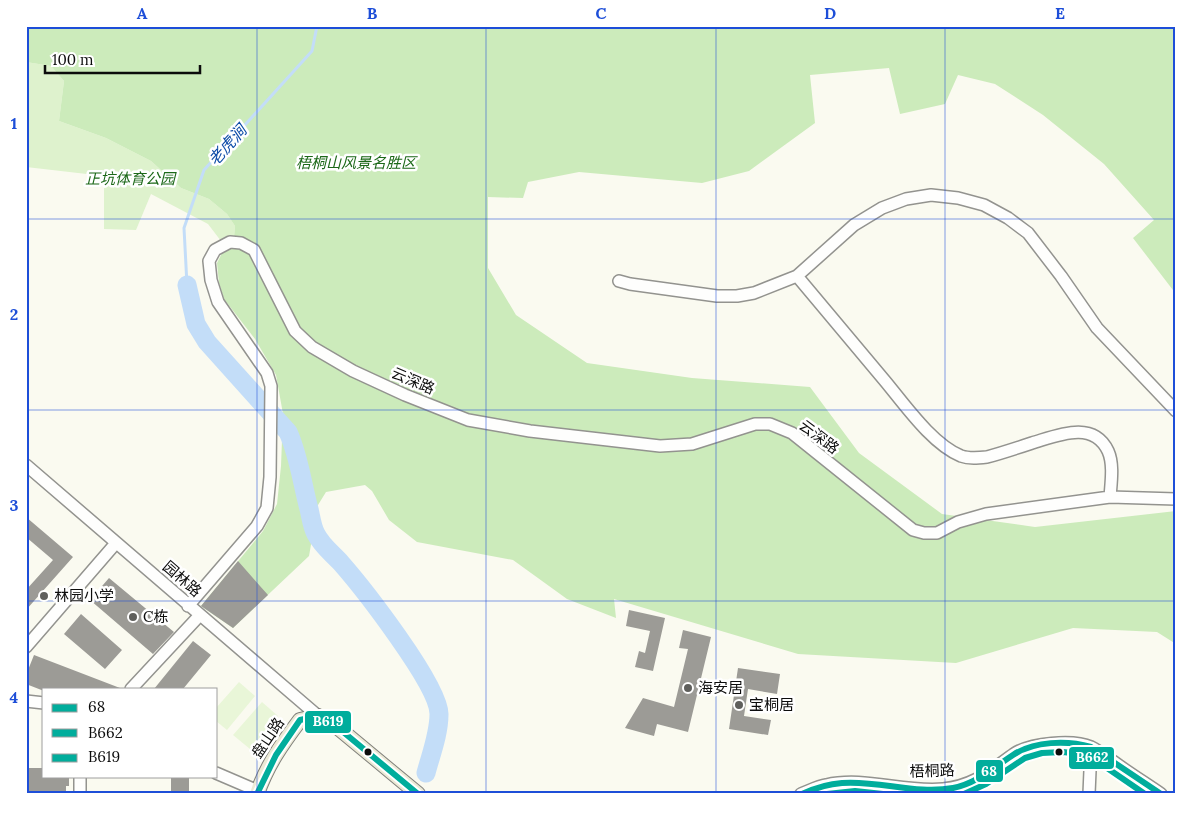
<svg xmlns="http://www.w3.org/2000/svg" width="1202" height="820" viewBox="0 0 1202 820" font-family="Lora,'Noto Sans SC',serif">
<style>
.green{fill:#def2cd}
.forest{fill:#ccebbb}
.pitch{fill:#e9f6d8}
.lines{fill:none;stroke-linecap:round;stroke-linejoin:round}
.stream{stroke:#c3ddf8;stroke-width:3}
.river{stroke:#c3ddf8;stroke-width:19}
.building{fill:#9c9b96}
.minor-casing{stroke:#93938f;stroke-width:14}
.major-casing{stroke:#80807c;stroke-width:16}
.minor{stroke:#fefefd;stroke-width:11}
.major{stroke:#ecead6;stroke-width:14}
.bus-1-casing{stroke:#fff;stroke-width:10}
.bus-2-casing{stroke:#fff;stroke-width:10}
.bus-3-casing{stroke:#fff;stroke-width:10}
.bus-1{stroke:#01ad9c;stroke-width:6}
.bus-2{stroke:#01ad9c;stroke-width:6}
.bus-3{stroke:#01ad9c;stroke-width:6}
.grid{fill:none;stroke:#1d4ed8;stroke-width:1;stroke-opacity:0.55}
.poi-dot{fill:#5f5f5c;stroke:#fff;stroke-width:2}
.bus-dot{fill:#0c0c0c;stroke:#fff;stroke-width:2}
.labels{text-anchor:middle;stroke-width:5;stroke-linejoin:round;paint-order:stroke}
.park-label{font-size:15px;font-style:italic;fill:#1c6818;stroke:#fff}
.street-label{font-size:15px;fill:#0c0c0c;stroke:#fff}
.poi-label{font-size:15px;fill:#0c0c0c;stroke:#fff;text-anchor:start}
.water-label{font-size:16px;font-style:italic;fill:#0c4ba7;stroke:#fff}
.line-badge{stroke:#fff;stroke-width:2}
.badge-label{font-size:14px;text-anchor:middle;font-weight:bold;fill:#fff}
.neatline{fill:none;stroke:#1d4ed8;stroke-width:2}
.grid-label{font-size:16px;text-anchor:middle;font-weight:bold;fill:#1d4ed8}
</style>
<rect width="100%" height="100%" fill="#fafaf0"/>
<path class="green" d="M26,62L51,66L64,81L59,121L106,138L151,161L181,188L209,199L227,214L235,226L234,237L221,241L208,224L151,194L136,230L104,229V176L26,167Z"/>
<path class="forest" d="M26,26H1176V294L1133,238L1154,220L1104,164L1043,115L995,84L958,75L945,104L900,114L889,68L810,75L815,123L749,171L702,183L579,172L528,182L523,198L488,197V268L516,315L587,363L692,378L810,387L859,453L942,514L1035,527L1176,511V644L1157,632L1073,628L956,663L798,654L614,599L616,618L567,599L513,560L417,542L389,520L372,491L365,485L326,492L318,505L309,556L233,628L201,606L263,531L277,504L281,466L283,414L276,375L255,339L224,299L219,283L217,263L223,251L234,237L235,226L227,214L209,199L181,188L151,161L106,138L59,121L64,81L51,66L26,62Z"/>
<path class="pitch" d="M239,682L255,696L227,730L216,721V708Z
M262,702L278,716L250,749L233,735Z"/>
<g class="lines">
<path class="stream" d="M187,285L184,228L204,170L312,51L317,26"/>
<path class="river" d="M187,285L196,324L207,342L288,432C299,456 302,483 309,509C311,517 312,527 316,534C322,546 332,553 341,563C362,587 439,685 439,714C439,734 431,754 426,773"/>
</g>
<path class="building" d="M26,517L73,557L26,610V590L53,560L26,537Z
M238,561L268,595L233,628L201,606Z
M109,578L174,632L153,654L90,600Z
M629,610L665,618L653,671L635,667L639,651L645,653L650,631L626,626Z
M81,614L122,650L105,669L64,634Z
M683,630L711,637L688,732L657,724L654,736L625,728L643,698L674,707L688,649L679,648Z
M193,641L211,655L183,689H154Z
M34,655L120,688V689H44V691L26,684V675Z
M738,668L780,674L777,694L748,689L744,716L771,720L768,735L729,729Z
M26,768H44V776H69V786H66V794H26Z
M171,776H189V794H171Z"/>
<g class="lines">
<g class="minor-casing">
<path id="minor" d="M797,276C826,311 856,346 885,381C905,405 932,444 961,456C969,459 978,458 987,457C1002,453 1017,448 1032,443C1056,436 1093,419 1108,451C1114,464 1111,483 1110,497
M619,281L630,284L717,296H737L754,293L797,276L854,225L882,208L906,199L931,195L958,198L984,205L1008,218L1028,233L1061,276L1097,328L1176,411
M26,465L318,716
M188,606L257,526L267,508L270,477L271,386L267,373L218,302L211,280L209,261L215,250L230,242L241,243L254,250L295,331L312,347L353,371L405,395L468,420L530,431L660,446L692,444L755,424H770L792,433L913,530L924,533H937L958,522L986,514L1110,497L1176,499
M26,647L116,543
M131,689L200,615
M26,701L44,703
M216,773L258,791
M80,776V794
M801,794C809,791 818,786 826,785C865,776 904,793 943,789C974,786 990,771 1014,754C1030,743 1073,739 1091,747C1099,751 1107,757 1114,762C1129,773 1145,783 1161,794
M1089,794L1091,747"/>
</g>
<g class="major-casing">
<path id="major" d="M318,716L336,726L418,794
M257,794C267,765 282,744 300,720L318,716"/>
</g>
<use href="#minor" class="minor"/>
<use href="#major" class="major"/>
<g class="bus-1-casing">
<path id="bus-1" d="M802,794C815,788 827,784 842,783C879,780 916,795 953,788C977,783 993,768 1013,755C1034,741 1067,740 1091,747L1161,794"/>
</g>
<g class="bus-2-casing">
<path id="bus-2" d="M827,794L855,791L883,794
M964,794L986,784L1025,758L1042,753L1063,752L1088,755L1145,794"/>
</g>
<g class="bus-3-casing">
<path id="bus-3" d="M257,794L276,755L300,720L318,716L336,726L418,794"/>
</g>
<use href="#bus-1" class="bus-1"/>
<use href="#bus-2" class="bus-2"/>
<use href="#bus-3" class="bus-3"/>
</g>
<path class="grid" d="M257,26V794M486,26V794M716,26V794M945,26V794M26,219H1176M26,410H1176M26,601H1176"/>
<g class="poi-dot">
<circle cx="44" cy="596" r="5"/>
<circle cx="133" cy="617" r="5"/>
<circle cx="688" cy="688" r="5"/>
<circle cx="739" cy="705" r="5"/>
</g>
<g class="bus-dot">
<circle cx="368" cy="752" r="4.5"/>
<circle cx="1059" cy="752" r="4.5"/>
</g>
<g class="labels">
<g class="park-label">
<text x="356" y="168">梧桐山风景名胜区</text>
<text x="130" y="184">正坑体育公园</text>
</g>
<g class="street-label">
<text transform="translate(413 381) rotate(23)" y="5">云深路</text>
<text transform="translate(819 437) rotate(37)" y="5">云深路</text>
<text transform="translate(182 579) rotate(41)" y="5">园林路</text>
<text transform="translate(268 738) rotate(-56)" y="5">盘山路</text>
<text transform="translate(932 771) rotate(-2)" y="5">梧桐路</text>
</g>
<g class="poi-label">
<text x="54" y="601">林园小学</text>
<text x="143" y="622">C栋</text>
<text x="698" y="693">海安居</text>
<text x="749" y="710">宝桐居</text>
</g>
<g class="water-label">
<text transform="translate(227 145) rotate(-48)" y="6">老虎涧</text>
</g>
</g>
<g class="line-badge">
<rect x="304" y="710" width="48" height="24" rx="5" fill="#01ad9c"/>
<rect x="1068" y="746" width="47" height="24" rx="5" fill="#01ad9c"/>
<rect x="975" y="759" width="29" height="24" rx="5" fill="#01ad9c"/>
</g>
<g class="badge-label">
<text x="328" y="726">B619</text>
<text x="1092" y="762">B662</text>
<text x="989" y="776">68</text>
</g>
<rect width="1202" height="820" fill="none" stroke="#ffffff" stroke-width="55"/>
<rect x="42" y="688" width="175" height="90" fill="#ffffff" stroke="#9e9e9e"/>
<rect x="52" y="704" width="25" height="8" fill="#01ad9c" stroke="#9e9e9e"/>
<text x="88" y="712" font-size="15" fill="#0c0c0c">68</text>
<rect x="52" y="729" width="25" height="8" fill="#01ad9c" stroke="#9e9e9e"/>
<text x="88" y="738" font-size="15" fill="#0c0c0c">B662</text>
<rect x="52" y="754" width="25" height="8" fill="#01ad9c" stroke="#9e9e9e"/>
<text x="88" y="762" font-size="15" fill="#0c0c0c">B619</text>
<path d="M45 65v8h155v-8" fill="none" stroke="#0c0c0c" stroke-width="2.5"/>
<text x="52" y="65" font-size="15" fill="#0c0c0c" stroke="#ffffff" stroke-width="4" paint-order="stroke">100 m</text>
<rect x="28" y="28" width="1146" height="764" class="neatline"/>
<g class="grid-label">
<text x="142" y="19">A</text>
<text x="372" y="19">B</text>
<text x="601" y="19">C</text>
<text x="830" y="19">D</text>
<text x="1060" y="19">E</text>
<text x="14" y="129">1</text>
<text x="14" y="320">2</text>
<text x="14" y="511">3</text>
<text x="14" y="703">4</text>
</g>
</svg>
